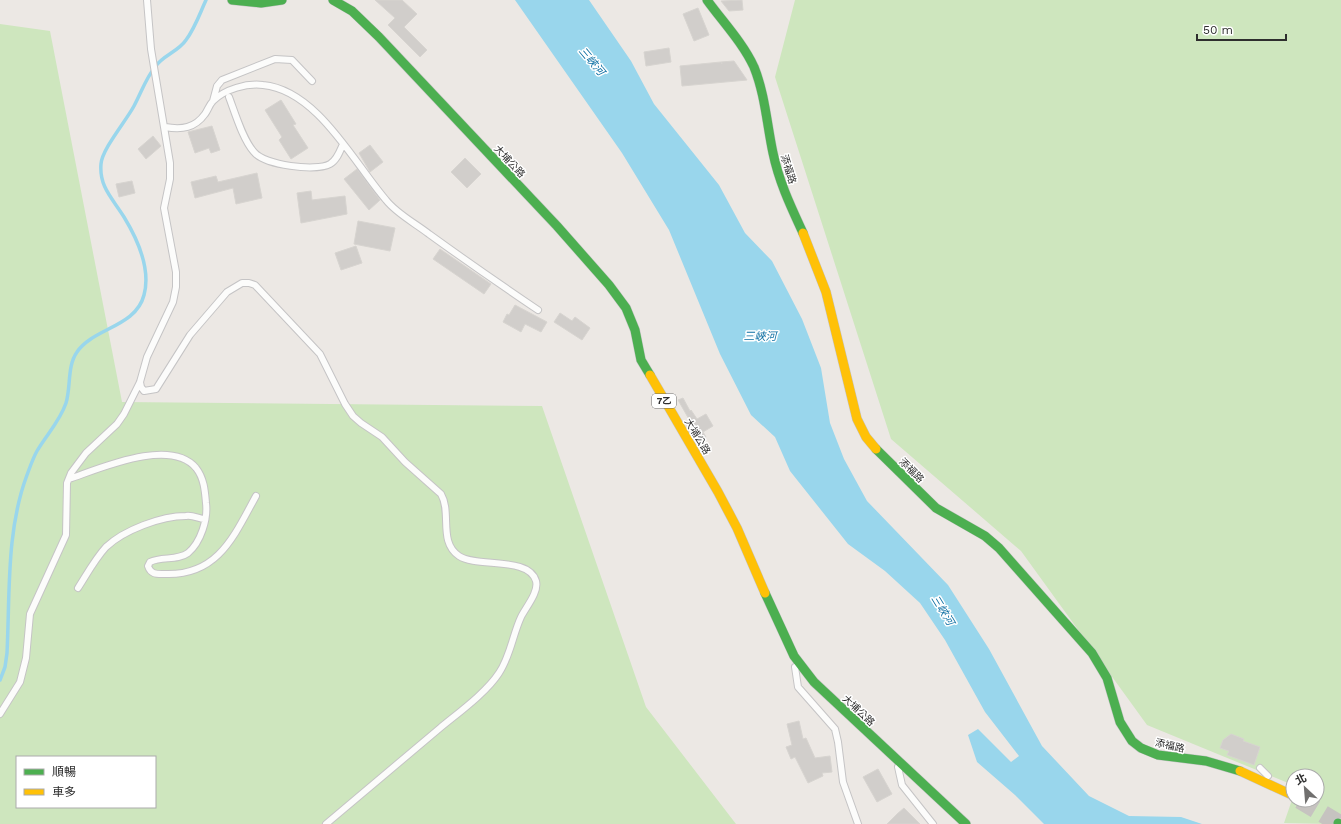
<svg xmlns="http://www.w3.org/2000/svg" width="1341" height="824" viewBox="0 0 1341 824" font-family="'Work Sans','Noto Sans TC',sans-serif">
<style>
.green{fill:#cee6be;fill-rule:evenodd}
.water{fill:#99d6ec}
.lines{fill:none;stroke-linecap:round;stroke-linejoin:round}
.stream{stroke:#99d6ec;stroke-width:3.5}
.building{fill:#d1cecb;stroke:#d7d4d0}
.secondary-tunnel{stroke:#c6c3c0;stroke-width:18;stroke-dasharray:18 9;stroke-linecap:butt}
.lane-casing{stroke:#c5c4c5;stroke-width:8}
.fast-casing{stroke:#c5c4c5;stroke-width:10}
.slow-casing{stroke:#c5c4c5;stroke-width:10}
.lane{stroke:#fcfcfb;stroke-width:6}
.fast{stroke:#4caf50;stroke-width:9}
.slow{stroke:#ffc107;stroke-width:9}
.labels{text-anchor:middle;stroke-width:3;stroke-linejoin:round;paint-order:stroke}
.shield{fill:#fff;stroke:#6d6d6d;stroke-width:1}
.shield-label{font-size:9px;font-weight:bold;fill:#2e2e2e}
.street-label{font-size:10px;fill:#2e2e2e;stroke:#fff}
.water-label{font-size:11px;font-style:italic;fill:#0d6fa3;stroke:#fff}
</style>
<rect width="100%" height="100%" fill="#ece8e4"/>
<path class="green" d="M795,0H1341V815L1337,813L1330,824L1284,823L1293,797V800H1317V776H1293V785L1147,725L1021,551L891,439L775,77Z
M0,24L50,31L122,402L542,406L646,707L736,824H0ZM17,757H155V807H17Z"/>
<path class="water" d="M515,0H589L631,61L654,104L719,185L745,233L772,261L802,319L821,368L830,423L844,459L867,501L948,585L989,649L1042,746L1089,796L1129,816L1181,817L1202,824H1044L1015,795L977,762L968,735L978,729L1011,762L1019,756L985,712L945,640L920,603L885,571L848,544L790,471L775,437L751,415L720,354L669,230L622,153Z"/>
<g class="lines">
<path class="stream" d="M0,680L5,667L7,653C10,594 6,531 27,475C30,467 33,458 37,451C47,434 60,421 66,403C71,387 67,366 77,352C93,328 136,327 144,295C151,269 138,240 124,217C113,199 99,187 101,164C102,149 126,121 134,106C141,93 146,78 155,67C163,55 178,52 186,40C195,28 200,13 206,0"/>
</g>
<path class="building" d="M375,0H402L417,14L404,27L427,50L420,57L388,25L395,18Z
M742,0L743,10L729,11L721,1Z
M698,8L709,35L694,41L683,14Z
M669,48L671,62L646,66L644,52Z
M734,61L747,80L682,86L680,66L721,62L722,64L721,62Z
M281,100L296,124L293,125L308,148L291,159L279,140L282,137L265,110Z
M212,126L220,150L211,153L209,148L195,153L188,132Z
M153,136L161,146L146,159L138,149Z
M370,145L383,162L370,172L359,153Z
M465,158L481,174L467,188L451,172Z
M357,169L380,200L369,210L344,179Z
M257,173L262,198L236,204L233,188L195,198L191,182L216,176L218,182Z
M132,181L135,193L119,197L116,184Z
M311,191L312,200L345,196L347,214L301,223L297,193Z
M358,221L395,228L390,251L354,244Z
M356,246L362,263L341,270L335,253Z
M440,249L491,284L484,294L433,259Z
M515,305L547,322L541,332L525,324L521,332L503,322L507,314L509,315Z
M560,313L572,321L575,317L590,328L582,340L554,322Z
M683,398L690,411L691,410L697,419L706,414L713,426L703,432L706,437L701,440L678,400Z
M799,721L803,739L806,738L815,758L830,756L832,772L822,773L823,776L808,783L795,757L791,759L786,747L792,745L787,724Z
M1231,734L1244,739L1243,741L1260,747L1254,765L1227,755L1229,751L1220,748L1223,740Z
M878,769L892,794L877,802L863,777Z
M904,808L920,824H887L897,814Z"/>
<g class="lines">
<path class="secondary-tunnel" d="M1300,800L1338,823"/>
<g class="lane-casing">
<path id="lane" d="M229,97C235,113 243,140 254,152C264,165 316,172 330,164C337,160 340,151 343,144
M213,101L217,86L222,80L275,59L292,60L312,81
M165,127C182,130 195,128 205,114C208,110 209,105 213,101C225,89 247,83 263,85C317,90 354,163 386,200C397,214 415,223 429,234C465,260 501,285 538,310
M140,382L141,387L144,391L156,389L190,335L227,292L242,283H249L255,285L320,354L345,404L353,416L361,423L382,437L405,462L441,494C452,513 438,542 459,556C477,568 529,556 536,581C539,592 526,607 521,617C513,634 510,657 499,673C486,693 458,713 440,728C402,760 364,792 326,824
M69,479C99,469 170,437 196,468C204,478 205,491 206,503C208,519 201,542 188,553C177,561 162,556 150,562L148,566C151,575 157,574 165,574C218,576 234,536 256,496
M78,588C87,574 95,559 106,547C124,530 161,516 186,516C192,515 198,518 204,519
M795,667L798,687L835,729L838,742L843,782L858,824
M0,714L20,682L26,658L30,614L66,535L67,483L71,473L86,453L117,424L124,414L140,382L147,357L173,302L176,287V272L164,208L170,179V163L151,49L147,0
M898,767L902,785L933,824
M1260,768L1268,776"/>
</g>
<g class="fast-casing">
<path id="fast" d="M232,0L261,3L282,0
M333,0L352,11L379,37L557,226L609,285L626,308L635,330L641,360L650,375
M707,0C723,22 743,43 754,67C765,94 767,125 773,153C779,182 791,207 803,233
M876,449L936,508L985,536L999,548L1092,653L1107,678L1120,722L1132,741L1141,748L1158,755L1206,761L1240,771
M765,593L794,656L814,682L966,824
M1338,823L1340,824"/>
</g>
<g class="slow-casing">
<path id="slow" d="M803,233L826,292L857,419L866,437L876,449
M650,375L718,492L737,528L765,593
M1240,771L1290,794"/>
</g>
<use href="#lane" class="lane"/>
<use href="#fast" class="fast"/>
<use href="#slow" class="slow"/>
</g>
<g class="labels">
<rect class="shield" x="652" y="394" width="24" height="14" rx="3"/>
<g class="shield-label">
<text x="664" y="404">7乙</text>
</g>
<g class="street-label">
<text transform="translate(510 161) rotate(47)" y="4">大埔公路</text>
<text transform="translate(789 169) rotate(73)" y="4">添福路</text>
<text transform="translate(698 436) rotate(59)" y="4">大埔公路</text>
<text transform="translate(912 470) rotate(45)" y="4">添福路</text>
<text transform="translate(859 710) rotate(43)" y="4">大埔公路</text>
<text transform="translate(1170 745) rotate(13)" y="4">添福路</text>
</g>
<g class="water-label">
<text transform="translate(592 61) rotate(50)" y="4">三峽河</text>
<text x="760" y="340">三峽河</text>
<text transform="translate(943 610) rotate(59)" y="4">三峽河</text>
</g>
</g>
<rect x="16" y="756" width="140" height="52" fill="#ffffff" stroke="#ababab"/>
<rect x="24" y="769" width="20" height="6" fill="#4caf50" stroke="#ababab"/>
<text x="52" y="776" font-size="12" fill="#2e2e2e">順暢</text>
<rect x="24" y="789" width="20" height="6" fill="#ffc107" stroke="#ababab"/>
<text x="52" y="796" font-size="12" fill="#2e2e2e">車多</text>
<g transform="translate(1305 788) rotate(334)"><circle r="19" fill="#ffffff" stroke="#ababab"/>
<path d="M0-3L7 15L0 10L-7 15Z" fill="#706f6e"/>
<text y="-6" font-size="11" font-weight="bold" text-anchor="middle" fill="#2e2e2e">北</text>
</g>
<path d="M1197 34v6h89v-6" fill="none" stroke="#2e2e2e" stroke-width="2"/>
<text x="1203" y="34" font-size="12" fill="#2e2e2e" stroke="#ffffff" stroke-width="3" paint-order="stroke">50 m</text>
</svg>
